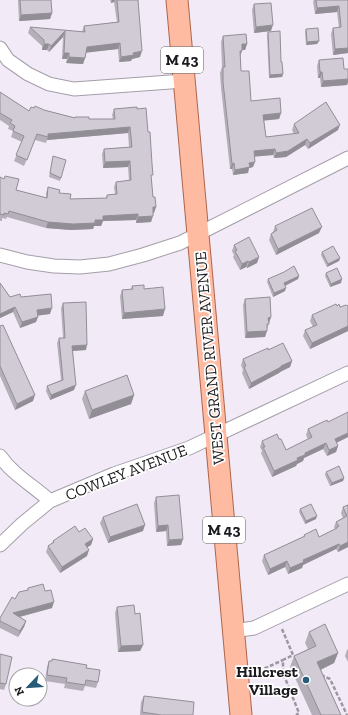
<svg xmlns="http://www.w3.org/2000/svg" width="348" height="715" viewBox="0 0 348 715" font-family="'Zilla Slab',serif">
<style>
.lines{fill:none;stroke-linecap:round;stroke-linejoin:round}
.minor-casing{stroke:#a49ea9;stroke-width:15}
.primary-casing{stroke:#ae654b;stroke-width:23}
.path{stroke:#9c97a0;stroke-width:2.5;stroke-dasharray:4 2;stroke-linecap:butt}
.minor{stroke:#fff;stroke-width:13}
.primary{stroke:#febba1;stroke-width:21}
.wall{fill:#b4afb8}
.shaded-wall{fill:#928e96}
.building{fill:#d1cbd6;stroke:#928e96}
.poi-dot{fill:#275b77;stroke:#fff;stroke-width:1.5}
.labels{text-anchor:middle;stroke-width:3.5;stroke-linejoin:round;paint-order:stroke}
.shield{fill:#fff;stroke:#605f62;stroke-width:1}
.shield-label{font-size:15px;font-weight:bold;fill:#1c1a1e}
.street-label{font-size:16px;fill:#1c1a1e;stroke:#fff}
.poi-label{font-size:16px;font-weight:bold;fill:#1c1a1e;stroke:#fff;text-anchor:end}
</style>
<rect width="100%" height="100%" fill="#f2ebf7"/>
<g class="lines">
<g class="minor-casing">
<path id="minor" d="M0,48L8,60L28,74L49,84L74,89L184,81
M0,255L27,262L54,266L80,267L109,264L143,255L180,243L348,158
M0,456C13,475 34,486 50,501
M0,545L22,524L50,501L114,474L189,448L348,373
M233,631L254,628L348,584"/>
</g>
<g class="primary-casing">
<path id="primary" d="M177,0L241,715"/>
</g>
<path class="path" d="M282,629L293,655L283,660V673L299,713L296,715
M259,671L283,660
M321,675L330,679L347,715"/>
<use href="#minor" class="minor"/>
<use href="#primary" class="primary"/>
</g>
<path class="wall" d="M18,0H51L52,13L50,19L19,21Z
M110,0H138L140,57L132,59L131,61L119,62L118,49L86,52L85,58L83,64L66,63L67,59H62L63,37L49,52L47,50H42V46L28,33L30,27L82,32L84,26L117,22L114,2L111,3Z
M314,0H348V53L333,55L331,34L333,28H339L337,12L315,14L313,1Z
M254,4L271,31L254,33L252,10Z
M306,29L319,41L317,44L306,45L305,32Z
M268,32L281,62L283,74L282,77L269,78L267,35Z
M223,36L247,44L245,50H242L240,56L241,71L251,101L281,113L279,119L264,120L266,137L294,134L292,130L294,124L338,130L308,149L305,145L286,157L274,158L273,155L255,156L253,167L249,168L248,173L233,175L232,169H230L221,88L220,73L222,67L221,42Z
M319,60L344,69H348V82L347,85L321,87L320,78H318L317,66Z
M0,92L29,111L34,108L75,118V117L89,119H113L112,115L114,109L137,107L151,180L153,197L156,207L153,213L151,222L136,223V220L103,221L101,226H94L93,229L71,230L46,228L7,217L6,219L2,218V221H0V177L16,190L46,198V193L48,187L70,199L106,198L107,195L115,194L114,187L116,182L129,181L128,167L103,168L102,154L104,149L129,147L128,133L47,140L46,143L35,140L24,166L14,161L22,142L11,137L13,131L8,129L9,126L0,120Z
M53,156L61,178L60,181L49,177Z
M275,226L319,233L276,255L269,240L271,234L273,232Z
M234,245L259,257L257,263L247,268L246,267L240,270L233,257L234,255L232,251Z
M322,252L340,258L339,261L327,267L321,255Z
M326,273L341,283L330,287L325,276Z
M299,276L298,279L285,285V291L273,297L267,282L268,279Z
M0,283L10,297H21L50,314L38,315L36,322L20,328L13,312L0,318Z
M132,286L144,289L163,316L122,319L120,296L122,290L131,289Z
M245,299L271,317L267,329L265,337L245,338L243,305Z
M63,303L86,350L73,351L74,390L50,400L46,391L47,386L61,380L57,343L59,338H63L61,308Z
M337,306L340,307L348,306V331L310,349L303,336L305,330L313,327L310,321L312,315Z
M0,326L33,401L15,410L0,376Z
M268,350L292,361L290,367L280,372L279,373L249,389L242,373L243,370L241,365L243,359Z
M85,391L134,395L131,404L89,419L82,399Z
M328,422L348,437L336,443L338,446L336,452L327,456L323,449L304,458L303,461L297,464L296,466L272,477L261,453L262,451L260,447L262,441L279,439L286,450L308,439L306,435L308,429Z
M326,472L344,478L343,481L330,486L325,475Z
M156,497L183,539L181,545L167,546L166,531L156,532L154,503Z
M348,505V547L338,552L336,549L303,565L302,568L288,574L285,567L268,575L262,561L264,555L303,537L304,535L319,537L335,529L334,527L336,522L343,518L341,513L343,507Z
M300,509L316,519L305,524L299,512Z
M103,517L143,531L108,543L100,523Z
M79,532L93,539L91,545L87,547V556L60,573L46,552L48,546L52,543L53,541Z
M28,588L45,591L52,608L20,617L26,621L24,627L18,637L0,628V618L15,599L27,590Z
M117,607L135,614L143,645L140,651L118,652L115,613Z
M309,632L338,653L334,663L321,670L341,715H312L290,667L294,656L308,649L305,643Z
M348,649V662L345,656L347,650Z
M0,654L6,684L4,690L0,689Z
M52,659L86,668L98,682L96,688L85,686L83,691L64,688L65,684L45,681L47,667L49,661H52Z
M144,696L193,715H140L141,702Z"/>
<path class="shaded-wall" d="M112,0H115L114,2L111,3Z
M339,6L337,12L315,14L317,8Z
M52,13L50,19L19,21L21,15Z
M273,25L271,31L254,33L256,27Z
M65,31L63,37L49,52L51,46Z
M319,41L317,44L306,45L307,42Z
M120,43L118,49L84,53L87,47Z
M44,44H49L47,50H42Z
M242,44H247L245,50H240Z
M348,48V53L333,55L335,49Z
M142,51L140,57L132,59L131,61L119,62L121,57Z
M240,51H242L240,56Z
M64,53H69L67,59H62Z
M69,57L85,58L83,64L66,63Z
M320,72H322L320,78H318Z
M283,74L282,77L269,78L270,75Z
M348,79V82L347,85L321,87L323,81Z
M281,113L279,119L261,121L263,115Z
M340,125L338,130L308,149L310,143Z
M130,127L128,133L47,140L48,137V134Z
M307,139L305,145L286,157L274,158L276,153Z
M275,149L273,155L252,157L254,151Z
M130,161L128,167L103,168L105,162Z
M255,162L253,167L249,168L248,173L233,175L235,170L249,163Z
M234,163L232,169H230L232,164Z
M153,207H156L154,213H151Z
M138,214L136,220L103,221L101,226H94L93,229L71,230L46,228L48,222L95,220L103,216Z
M153,216L151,222L136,223L138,217Z
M322,227L319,233L276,255L278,249Z
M259,257L257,263L247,268L249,262Z
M340,258L339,261L327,267L328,264Z
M248,261L246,267L240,270L242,264Z
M299,276L298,279L283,287L284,283Z
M342,279L341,283L330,287L331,284Z
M286,288L285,291L273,297L274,293Z
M15,307L13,312L0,318V314Z
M52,308L50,314L35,316L37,310Z
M165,309L163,316L122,319L124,313Z
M38,317L36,322L20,328L22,322Z
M271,317L269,323L268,318Z
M348,326V331L310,349L312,343Z
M267,331L265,337L245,338L247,332Z
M87,345L86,350L70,351L72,346Z
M292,361L290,367L280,372L279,373L249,389L251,383L281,366Z
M76,385L74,390L50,400L51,395Z
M35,395L33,401L15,410L17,404Z
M134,395L131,404L89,419L92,410Z
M348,433V437L332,445L335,439Z
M326,443L323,449L304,458L303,461L297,464L296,466L272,477L274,471L297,458L305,453Z
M338,446L336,452L327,456L329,450Z
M344,478L343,481L330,486L332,483Z
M317,516L316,519L305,524L306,521Z
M145,525L143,531L108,543L110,537Z
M168,525L166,531L156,532L158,526Z
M93,539L91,545L83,550L85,544Z
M183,539L181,545L167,546L169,540Z
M348,542V547L338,552L340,546Z
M339,544L336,549L303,565L302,568L288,574L290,568L303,560Z
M89,550L87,556L60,573L62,567Z
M287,561L285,567L268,575L270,569Z
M54,602L52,608L11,619L13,613Z
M26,621L24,627L18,637L20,631Z
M143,645L140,651L118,652L121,646Z
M338,653L334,663L313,673L317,662Z"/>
<path class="building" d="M20,0H51L52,13L21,15Z
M117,0H138L142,51L133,53L134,55L121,57L120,43L87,47L85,58L69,57V53H64L65,31L51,46L49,44H44V40L30,27L85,32L84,26L119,22Z
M316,0H348V48L335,49L333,28L341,27L339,6L317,8Z
M271,3L273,25L256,27L254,4Z
M318,28L319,41L307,42L306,29Z
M280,31L281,62H282L283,74L270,75L268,32Z
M246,34L247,44H242V51H240L241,71H249L251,101L280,98L281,113L263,115L266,137L299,133L294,124L326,102L340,125L310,143L307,139L288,151L276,153L275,149L254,151L255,162L249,163L250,167L235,170L234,163L232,164L223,82V67H225L223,36Z
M343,58L344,69H348V79L323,81L322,72H320L319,60Z
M0,92L29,111L31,107L34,108L35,106L44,110L75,118V117H89V119H115L114,109L137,107V109L146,108L148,132H150L152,164L153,175H151L153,197H155L156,207H153V216L138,217V214L103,216V220H95V223L73,224L48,222L9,211L8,214L4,213V215L0,214V177L4,179L5,176L19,179L16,190L47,198L48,187L60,190L59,193L71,194L70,199L107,198V195L117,194L116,182L131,180L130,161L105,162L104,149L132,147L130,127L48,134V137L37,134L27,160L16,155L24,136L13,131L15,126L10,123L12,120L0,113Z
M53,156L66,160L61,178L50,173Z
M312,208L322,227L278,249L271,234L277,230L275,226Z
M249,237L259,257L249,262L248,261L242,264L235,251L237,250L234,245Z
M333,246L340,258L328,264L322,252Z
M294,266L299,276L284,283L286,288L274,293L268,279L284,272Z
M337,268L342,279L331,284L326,273Z
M0,283L10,297L20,294L21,297L51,294L52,308L37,310L38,317L22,322L15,307L0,314Z
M144,285V289L163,287L165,309L124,313L122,290L133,289L132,286Z
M270,297L271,317L268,318L269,324H267V331L247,332L245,299Z
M86,302L87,345L72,346L76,385L51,395L47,386L63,380L59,338H65L63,303Z
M336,304L337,306L339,304L340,307L346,305L348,306V326L312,343L305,330L317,325L312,315Z
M3,325L35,395L17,404L0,366V326Z
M283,343L292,361L281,366V367L251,383L244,367L246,366L243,359L268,348V350Z
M127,375L134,395L92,410L85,391Z
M348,412V433L335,439L338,446L329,450L326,443L305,453V455L297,458L298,460L274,471L263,447H265L262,441L277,434L279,439H281L286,450L312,437L308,429L327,420L328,422Z
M339,466L344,478L332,483L326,472Z
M179,495L183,539L169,540L168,525L158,526L156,497Z
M137,504L145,525L110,537L103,517Z
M311,504L317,516L306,521L300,509Z
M348,505V542L340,546L339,544L303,560L304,562L290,568L287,561L270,569L264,555L305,536L304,535L316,529L319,537L337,528V527L339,526L336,522L347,516L343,507Z
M75,526L79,532L85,528L93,539L85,544L89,550L62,567L48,546L54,542L53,541Z
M43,584L45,591L51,590L54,602L13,613L26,621L20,631L0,621V618L12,597L15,599L19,592L28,590V588Z
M134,605L135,614L140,613L143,645L121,646L117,607Z
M325,624L338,653L317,662L341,715H321L294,656L316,646L309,632Z
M0,654L12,657L6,684L0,683Z
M52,659L87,665L86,668L100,670L98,682L86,680L85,685L66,682L67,678L47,675L49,661H52Z
M144,696L194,702L193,715H161L142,712Z"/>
<circle class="poi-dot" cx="306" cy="680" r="4"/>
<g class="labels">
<g class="shield">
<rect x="161" y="47" width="42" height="26" rx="3"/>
<rect x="203" y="517" width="42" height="26" rx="3"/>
</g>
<g class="shield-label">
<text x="182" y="65">M 43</text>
<text x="224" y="535">M 43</text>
</g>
<g class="street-label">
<text transform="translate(209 358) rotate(-95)" y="6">WEST GRAND RIVER AVENUE</text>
<text transform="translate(126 472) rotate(-21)" y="6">COWLEY AVENUE</text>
</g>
<g class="poi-label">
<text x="298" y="677">Hillcrest<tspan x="298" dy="18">Village</tspan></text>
</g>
</g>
<g transform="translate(28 687) rotate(245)"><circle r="19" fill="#ffffff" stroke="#a4a3a5"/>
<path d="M0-3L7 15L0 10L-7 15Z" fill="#275b77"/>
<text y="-6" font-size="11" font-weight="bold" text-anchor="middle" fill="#1c1a1e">N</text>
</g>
</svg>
